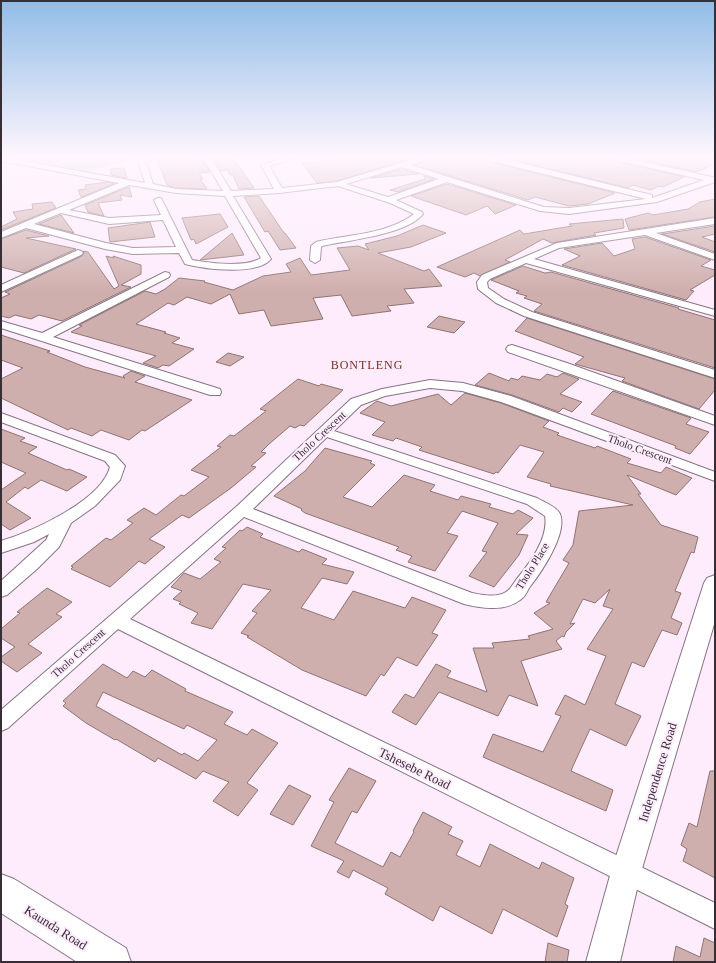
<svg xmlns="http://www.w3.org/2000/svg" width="716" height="963" viewBox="0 0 716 963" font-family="Georgia,serif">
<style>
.green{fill:#b6d7bd}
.building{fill:#cfafad;stroke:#907371;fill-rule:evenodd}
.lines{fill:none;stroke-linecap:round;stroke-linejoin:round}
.minor-casing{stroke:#877385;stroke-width:2}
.tertiary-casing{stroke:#877385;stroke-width:2}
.primary-casing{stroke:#877385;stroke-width:2}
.minor{fill:#fff;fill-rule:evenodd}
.tertiary{fill:#fff;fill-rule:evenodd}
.primary{fill:#fff;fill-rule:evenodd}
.labels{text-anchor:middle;stroke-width:4;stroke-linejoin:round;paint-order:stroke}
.street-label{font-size:11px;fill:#372e36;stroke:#feecfd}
.neighbourhood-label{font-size:12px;letter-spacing:1px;fill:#722e1f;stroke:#feecfd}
.near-street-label{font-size:13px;fill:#372e36;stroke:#feecfd}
</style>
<rect width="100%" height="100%" fill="#feecfd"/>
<path class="green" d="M1,156H146L87,171Z"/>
<path class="building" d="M190,156L192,161L203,160L210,172L199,173L203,179H200L207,189L176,188L167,185L157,159Z
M224,156H232L254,188L239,189L233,175H230L227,170L221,171L214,159L225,158Z
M335,156H419L337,181L317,183L302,163L340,160L335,158Z
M437,156H477L479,159L615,193L588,204L569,206L535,197L528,200L415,165Z
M497,156H602L607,159L684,177L663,187L659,186L651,190L633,185L628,188Z
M624,156H715V164L696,172Z
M124,168L127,178L111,175L110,169Z
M402,169L418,174L371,178Z
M424,176L434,179L398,192L390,190L425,179Z
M108,182L114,184L81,197L78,190L86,189L85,185Z
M447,184L516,205L495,214L487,206L466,215L411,196Z
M129,187L132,197L120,195L122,200L98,203L104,216L88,212L85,205Z
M259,196L284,233H285L296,248L280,250L268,231L265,232L244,197Z
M715,199V217L629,230L625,219L648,213L653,215L688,209L700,202Z
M52,202L56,208L1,230V227L17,219L13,212L33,209L32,204Z
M220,214L228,227L196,244L194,239L191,240L182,218Z
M61,215L74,233L39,224Z
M623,219L624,228L594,233L596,235L552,243L543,239L505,260L510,262L480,276L474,273L465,277L437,267L520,230L524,234L572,226L569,224Z
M150,222L155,237L110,242L108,228Z
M423,225L446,233L411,247L378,253L424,271L429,269L442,286L404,289L414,303L387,306L391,311L352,316L341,295L313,298L323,319L271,326L264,310L239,314L230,294L211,304L187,297L174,305L168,303L136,324L166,332L164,333L180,338L172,343L194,349L169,366L163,365L158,368L143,363L156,356L71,332L82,326L79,325L145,291L156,294L165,289L179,278L205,281L204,282L233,290L263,276L291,272L286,264L300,258L311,275L350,270L337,248L358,246L369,250L365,244L397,236Z
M715,226V234L702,237L715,242V252L662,234Z
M26,230L49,236L26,238L76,249L24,273L1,267V239Z
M232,233L244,255L200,260Z
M645,237L711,260L701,266L715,270V275L690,290L694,291L686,300L562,265L580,256L564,249L602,243L614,256L635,249L632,239Z
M83,251L88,252L114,289L119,286L106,256L114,258L113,256L141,265V274L121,285L131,287L62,321L39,315L31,319L15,315L9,318L1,316V298L10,294L5,292L82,256L84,253Z
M523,266L545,273L551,272L679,308L678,309L715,320V368L534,311L542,304L524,298L527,296L516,293L519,291L491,280Z
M439,316L465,322L454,333L427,327Z
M527,318L715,379V390L699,409L622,381L625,378L575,364L584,357L515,331Z
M1,335L50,351L47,352L85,367L125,378L123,376L131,371L145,376L135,382L192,400L145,431L142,430L129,440L101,430L92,436L71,428L68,430L1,398V379L23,368L1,360Z
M228,353L244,357L230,366L216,362Z
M489,373L509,381L511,378L518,380L522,376L540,380L547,374L557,377L563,373L579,379L560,394L582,402L572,412L563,408L559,412L512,395L475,385Z
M298,379L319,386L321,384L343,390L304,426L300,425L295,428L290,426L268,445L261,452L266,453L251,466L256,467L231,488L189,518L182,515L149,539L165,547L145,564L139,561L110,587L71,569L73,567L71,566L106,538L111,540L133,523L127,520L144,508L156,515L181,495L184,496L209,477L191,470L221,447L217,446L230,435L234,436L266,411L260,409Z
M613,391L691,418L686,424L709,432L690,454L675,448L676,446L591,414Z
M465,393L501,403L549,421L543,427L559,433L557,435L595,448L597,446L631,459L627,463L661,473L666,467L692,478L676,495L627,475L641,494H638L661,525L698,537L694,553L691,552L675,591L681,593L671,618L682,623L677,635L662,630L644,667L632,662L615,704L641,716L626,746L590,729L573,766L571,771L613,790L606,811L483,757L493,734L543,752L561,716L555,714L565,695L585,705L606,656L587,649L613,609L603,606L610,589L595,603L583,599L570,624L575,623L566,632L564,637L562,636L556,641L562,649L521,661L538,706L509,695L498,716L439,692L416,725L392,712L405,694L414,698L436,664L451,671L447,677L487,692L473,648H494L492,643L530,639L528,636L553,629L534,613L550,603L546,602L569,563L563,560L573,545L579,511L633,505L550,486L551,484L527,477L544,452L520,445L498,473L496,472L494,474L419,450L422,447L396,438L393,441L372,435L385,422L360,413L377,401L391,406L438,394L451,405Z
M1,429L25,438L20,441L37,447L28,453L67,470L69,469L87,477L67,491L41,480L28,489L25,487L6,502L31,518L10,530L1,524V490L26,473L1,462Z
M325,448L372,461L370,463L375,465L343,497L372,507L404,475L435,485L430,491L458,500L461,496L491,504L489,507L513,514L518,510L533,518L516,534L528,535L519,555L494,587L469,576L487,552L482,551L498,523L462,511L447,533L458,536L435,571L408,562L412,556L396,550L399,547L305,513L301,510L302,509L274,496L305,471Z
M247,527L263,534L260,537L299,552L302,549L327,559L322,564L354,572L347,584L322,578L301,608L334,620L353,591L405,608L412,597L446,610L432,633L438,635L417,666L397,657L384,676L381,674L366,696L302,670L247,637L249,636L241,633L257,613L252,611L271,590L243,584L212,629L191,623L198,613L179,604L181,602L173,599L182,591L171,587L184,573L200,579L221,562L214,559L226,548L222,547L240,530L242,531Z
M47,588L72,602L56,614L62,617L28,644L42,653L17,672L1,661V657L15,647L1,638V629L20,613L17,612Z
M103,664L127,678L133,671L145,677L152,670L186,689L185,691L233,712L224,724L247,735L252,729L278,743L247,783L258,790L238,816L213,801L229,782L203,771L196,779L158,758L155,762L116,739L115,740L86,723L63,706L66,703L63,701ZM103,692L184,729L187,725L217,740L198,761L184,753L182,755L96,706Z
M349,768L376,781L357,813L352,811L335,843L383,867L391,852L400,857L414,832L413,831L423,812L452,827L448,834L463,841L456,855L480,867L490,844L539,869L542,862L574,878L565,904L568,906L557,937L503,909L492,934L440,906L433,921L385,894L388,888L353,870L349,878L337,872L344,861L311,846L334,802L329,800Z
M710,771H715V878L683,861L687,849L681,845L689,823L697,827Z
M289,785L311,796L293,825L270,814Z
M704,938L715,943V962H673L676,946L700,957Z
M548,943L569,950L567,962H545Z"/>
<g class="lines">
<g class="minor-casing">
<path id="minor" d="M143,156H159L146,162L153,184L176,189L223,191L202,156H210L231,191L274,189L261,165L291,156H304L269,166L282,188L337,182L424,156H436L410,165L544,207L569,208L646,199L479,158L478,156H491L652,195V198L704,180L607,158L603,156H617L712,177H715V182L657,202L569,214L540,211L447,182L396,200L422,212L423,214C406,235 348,240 322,246L321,247L320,260L315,263L310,260L311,246L316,242C348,234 386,235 414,214L390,203L338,186L279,193L233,196L271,259C257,276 204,269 185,264L179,253L133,254L105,249L26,228L1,238V232L119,183L1,161V157L145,183L138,161ZM402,167L439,179L388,197L346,184ZM129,185L176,193L225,196L261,258C245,268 210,263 192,260L161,198H158L154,200L161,215L109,218L69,210ZM61,213L109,224L163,220L176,247L133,248L106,243L34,224Z
M715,218V224L656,233L715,254V260L645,235L559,248L534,259L715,310V316L526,263L490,279L487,282L488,288L504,299L532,312L715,370V378L524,316L496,303L478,289L477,282L482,275L557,243Z
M78,250L81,251L83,253L81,255L1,292V285Z
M165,272L169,273L170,275L169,277L53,337L220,389L221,392L220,395H210L1,328V321L42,333Z
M512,345L567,363L715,416V425L508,352L506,349L508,346Z
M430,380L463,383L511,396L715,472V481L501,402L462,391L430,388L385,396L361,405L334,431L537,498C544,502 557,507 560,514C568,533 541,573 529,588C527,592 524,598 520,600C505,612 480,608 464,604L244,517L130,619L715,903V929L118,629L8,728L1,731V710L236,507L351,399L382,389ZM327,437L527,504L545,516C549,538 529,564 516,580C513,584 510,590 506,592C496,598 483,595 472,593L253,509Z
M1,413L115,455L125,466L120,480L95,506L71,523L59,547L37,569L7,595L1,597V581L46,540L49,534L34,542L1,553V541C33,531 101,501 110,467L105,461L1,422Z"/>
</g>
<g class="tertiary-casing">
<path id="tertiary" d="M715,575V621L641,872L620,962H586L611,872L704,583L707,578Z"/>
</g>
<g class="primary-casing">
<path id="primary" d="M1,874L14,879L126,948L131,962H77L1,913Z"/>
</g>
<use href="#minor" class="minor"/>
<use href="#tertiary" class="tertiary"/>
<use href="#primary" class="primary"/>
</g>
<linearGradient id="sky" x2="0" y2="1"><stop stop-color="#90bce7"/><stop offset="0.54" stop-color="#fff6fe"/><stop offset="1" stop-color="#fff6fe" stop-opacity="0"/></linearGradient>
<rect width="716" height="291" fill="url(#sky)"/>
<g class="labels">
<g class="street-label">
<text transform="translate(319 436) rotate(-43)" y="4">Tholo Crescent</text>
<text transform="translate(640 449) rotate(20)" y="4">Tholo Crescent</text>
<text transform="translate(532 566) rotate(-58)" y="4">Tholo Place</text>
<text transform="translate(78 653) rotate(-42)" y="4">Tholo Crescent</text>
</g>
<g class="neighbourhood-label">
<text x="367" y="369">BONTLENG</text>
</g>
<g class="near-street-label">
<text transform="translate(415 768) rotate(26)" y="5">Tshesebe Road</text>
<text transform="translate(657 772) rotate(-73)" y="5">Independence Road</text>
<text transform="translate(56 927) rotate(32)" y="5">Kaunda Road</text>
</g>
</g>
<rect width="716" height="963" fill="none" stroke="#372e36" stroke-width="4"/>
</svg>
